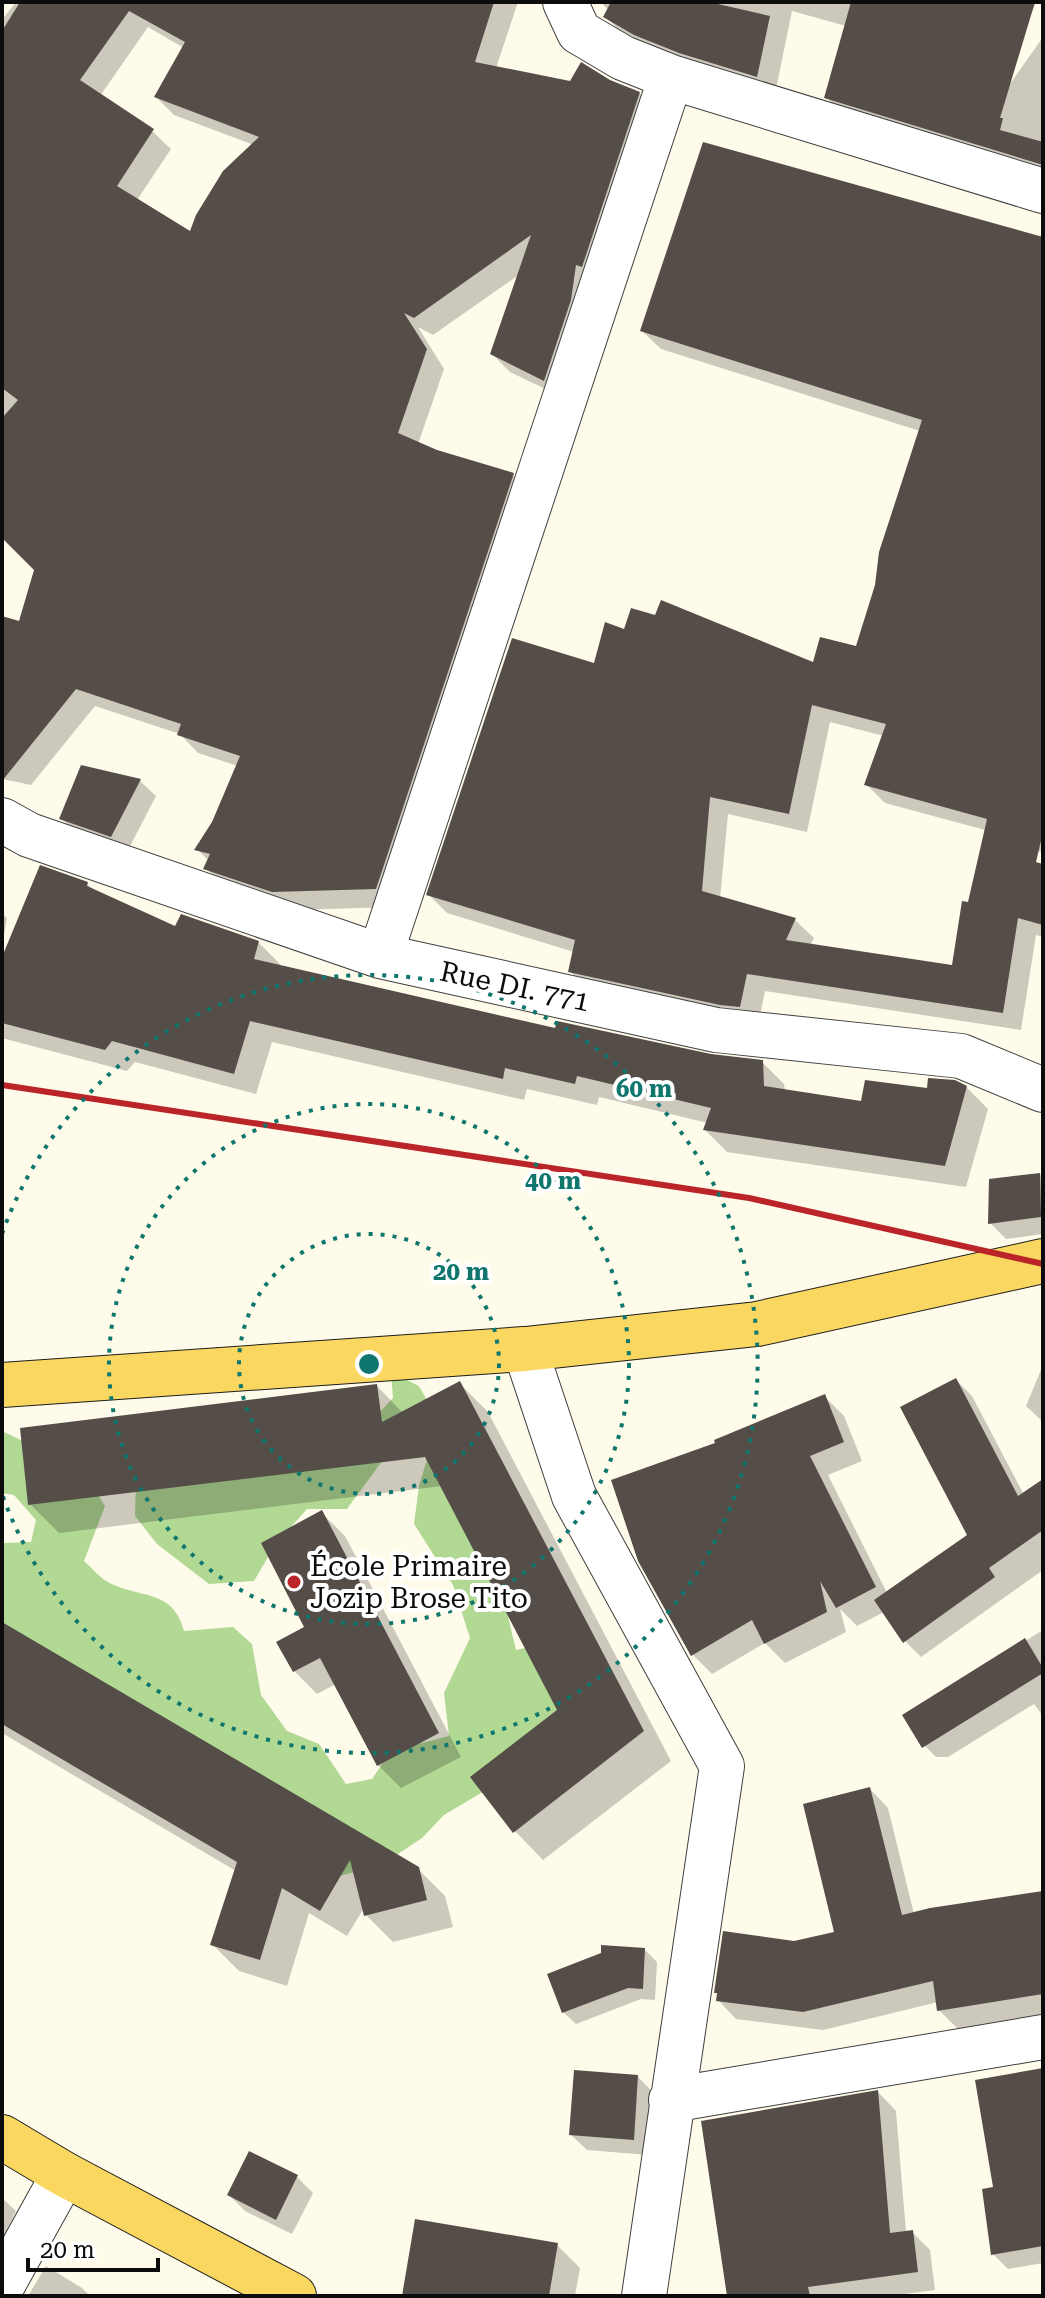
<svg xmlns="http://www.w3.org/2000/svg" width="1045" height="2298" viewBox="0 0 1045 2298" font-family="'Roboto Serif',serif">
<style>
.forest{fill:#b2d994}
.shadow{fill:#0003;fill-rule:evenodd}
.building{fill:#544d48;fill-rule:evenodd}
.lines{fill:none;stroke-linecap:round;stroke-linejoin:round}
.minor-casing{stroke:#3f3f3f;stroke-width:46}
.major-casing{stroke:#1d1d1d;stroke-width:46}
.minor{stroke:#fff;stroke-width:44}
.major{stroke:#f9d760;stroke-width:44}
.rail{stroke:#bb2428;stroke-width:6}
.ring{fill:none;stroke:#0f766e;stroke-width:4;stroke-dasharray:4 8}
.poi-dot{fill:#bb2428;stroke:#fff;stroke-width:3}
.labels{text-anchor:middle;stroke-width:8;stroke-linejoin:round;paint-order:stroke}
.street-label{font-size:28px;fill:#0c0c0c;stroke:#fff}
.poi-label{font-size:28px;fill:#0c0c0c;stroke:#fff;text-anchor:start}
.centre{fill:#0f766e;stroke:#fff;stroke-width:4}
.ring-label{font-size:24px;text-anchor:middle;font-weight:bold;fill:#0f766e;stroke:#fff;stroke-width:8;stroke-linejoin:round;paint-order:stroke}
</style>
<rect width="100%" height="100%" fill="#fffbea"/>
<path class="forest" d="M391,1372L419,1386L433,1411L499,1579L516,1650L553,1642L603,1685L503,1780L444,1815L422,1838L383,1864L329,1879L2,1660V1543L31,1542L36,1520L14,1495L2,1493V1431L83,1470L105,1506L84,1561C91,1567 99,1577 108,1582C139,1599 173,1588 184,1631L233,1627L252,1644L261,1695L287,1731L319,1744L346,1784L372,1779L391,1751L449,1736L444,1693L470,1638L453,1585L414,1524L419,1486L432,1443L396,1442L347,1509H307L275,1545L254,1581L209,1584L157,1544L135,1516L136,1476L356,1437L393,1398Z"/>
<path class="shadow" d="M16,2H518L496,68L571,84L610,81L639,93L657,112L562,397L510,372L492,354L520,274L433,335L418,327L444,369L418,444L513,475L531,493L394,907L292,910L224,886L206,868L209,861L197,849L214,823L238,766L198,753L180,734L95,706L31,785L2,779V618L20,624L37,570L2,533V11L4,17ZM148,27L184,48L156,97L174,115L254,145L191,234L137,200L171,149L152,131L100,96Z
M601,2H1036L993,108L1043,37V176L844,115L826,97L846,26L792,11L775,94L625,36L606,17L608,10Z
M1043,228V852L1005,847L989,831L885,803L867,785L884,736L830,722L807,832L728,814L720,899L795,920L814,938L810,946L953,967L969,904L1043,882V937L1036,935L1021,1030L765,991L758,1025L588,989L570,971L574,952L447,913L429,895L595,665L625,632L815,665L857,648L920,431L661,349L642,331L1040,238Z
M140,781L156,796L127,852L77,834L61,818Z
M87,884L96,892L176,928L258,942L280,964L279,967L557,1030L710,1056L762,1062L784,1084L785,1091L863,1104L928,1091L966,1087L988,1109L966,1187L727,1152L705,1130L708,1123L599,1097L597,1105L527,1089L524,1100L272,1042L256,1094L135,1062L127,1071L2,1038V962Z
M2,913L7,918L2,947Z
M1043,1175V1234L1006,1239L990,1223L991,1180Z
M1043,1365V1422L1026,1406Z
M956,1380L972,1396L1024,1495L1043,1482V1570L921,1657L905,1641L884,1612L857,1626L840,1609L846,1632L785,1663L765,1643L712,1674L692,1654L718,1444L825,1397L844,1416L862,1461L828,1475L887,1593L969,1536Z
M459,1383L488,1412L671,1761L543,1860L515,1831L560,1710L442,1486L59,1533L30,1504L377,1386L403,1413Z
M322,1513L345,1536L461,1757L401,1788L378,1765L336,1684L317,1694L294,1671L307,1627Z
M2,1624L417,1868L445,1896L453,1927L393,1942L366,1915L364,1908L347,1936L309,1913L287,1986L239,1971L212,1944L236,1871L2,1733Z
M1043,1630V1716L1034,1704L948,1757H936L920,1741L904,1716Z
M870,1789L888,1808L914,1914L1043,1893V2016L958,2029L939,2010L938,2002L823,2030L736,2019L718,2000L794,1943L837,1933Z
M645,1950L657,1962L655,2000L641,1999L576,2024L563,2012Z
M1043,2070V2263L1008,2269L993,2254Z
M637,2076L653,2092L649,2155L587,2150L571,2135Z
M878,2092L896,2111L906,2232H912L930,2250L935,2290L889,2296H729Z
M250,2154L297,2177L313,2193L292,2234L245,2211L229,2195Z
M2,2198L16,2211L2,2240Z
M557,2245L580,2268L575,2296H404Z
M46,2266L82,2288L90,2296H28Z"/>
<path class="building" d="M20,2H494L475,62L570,81L581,62L610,80L640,92L582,267L576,265L571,300L544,381L490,354L531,235L414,318L404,313L427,349L398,433L437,450L514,473L376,889L272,892L203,869L210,854L194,850L212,822L240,756L177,735L181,724L76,689L2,781V616L19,621L34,570L2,538V418L18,400L2,388V31ZM129,11L185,42L154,97L259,137L223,171L196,215L190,231L117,186L154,129L80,80Z
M611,2H709L770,16L757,77L679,53L634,35L603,17Z
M851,2H1035L1000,118H1003L1000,130L1043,142V165L824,98Z
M703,142L1043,237V832L1036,862L1043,864V925L1018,918L1003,1013L747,974L740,1007L720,1005L568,972L575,940L426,895L512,638L594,663L605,622L624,629L631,608L655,615L661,600L813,662L820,637L856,646L875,585L879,552L922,420L640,331ZM812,705L886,724L864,785L987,819L968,902L962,901L952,965L786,940L796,918L702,891L710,797L789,814Z
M81,765L141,779L111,837L59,819Z
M40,865L88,882L87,886L175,926L181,914L259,941L254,959L555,1028L557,1021L711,1054L763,1060L764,1086L861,1101L865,1080L927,1088L928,1078L955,1080L967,1086L945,1166L703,1130L711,1108L577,1076L575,1084L505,1068L503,1079L250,1021L234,1074L112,1041L105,1050L2,1023V957Z
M1040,1173L1041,1217L988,1224L989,1179Z
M956,1378L1018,1496L1043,1479V1530L989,1568L995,1577L903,1643L874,1600L967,1535L900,1407Z
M460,1381L644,1731L513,1833L470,1777L557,1710L425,1457L28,1505L20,1428L377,1384L382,1422Z
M825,1394L844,1442L810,1456L876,1587L836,1608L820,1581L827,1612L764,1644L752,1620L691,1656L638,1561L611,1480L715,1443L714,1440Z
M322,1510L439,1733L377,1766L320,1658L293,1672L276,1642L304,1627L261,1543Z
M2,1622L419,1867L427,1900L364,1916L350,1860L320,1911L282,1888L260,1960L210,1945L237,1862L2,1724Z
M1025,1638L1043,1668V1673L922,1748L902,1715Z
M870,1787L902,1915L930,1908L1043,1891V1994L937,2011L933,1981L803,2012L716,2001L717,1993H714L723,1931L794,1941L834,1932L803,1804Z
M601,1945L645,1948L643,1989L628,1988L562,2013L547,1974L601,1953Z
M1043,2068V2246L991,2255L982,2189L993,2187L975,2080Z
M574,2070L638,2075L634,2140L569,2135Z
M878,2090L890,2233L913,2230L918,2272L808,2287L810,2296H727L701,2121Z
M249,2151L298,2175L276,2220L227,2195Z
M415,2219L558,2243L549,2296H402Z"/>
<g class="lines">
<g class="minor-casing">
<path id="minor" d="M565,2L579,32L623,58L671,77
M2,820L29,835L380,956L716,1030L961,1056L1043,1090
M380,956L671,77L1043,191
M525,1349L574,1496L722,1766L644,2296
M671,2100L1043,2037
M2,2286L64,2174"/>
</g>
<g class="major-casing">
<path id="major" d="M2,1385L525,1349L757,1324L1043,1261
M2,2137L64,2174L294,2296"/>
</g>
<use href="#minor" class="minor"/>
<use href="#major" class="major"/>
<path class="rail" d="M2,1085L749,1198L1043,1264"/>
</g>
<g class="ring">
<circle cx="369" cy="1364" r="130"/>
<circle cx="369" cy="1364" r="260"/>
<path d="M2 1234A389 389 0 1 1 2 1494"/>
</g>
<circle class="poi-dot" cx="294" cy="1582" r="8"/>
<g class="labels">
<g class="street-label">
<text transform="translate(515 986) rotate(12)" y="10">Rue DI. 771</text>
</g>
<g class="poi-label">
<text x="310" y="1576">École Primaire<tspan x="310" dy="32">Jozip Brose Tito</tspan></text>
</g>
</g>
<circle cx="369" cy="1364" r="12" class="centre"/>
<g class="ring-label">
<text x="644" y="1097">60 m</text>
<text x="553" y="1189">40 m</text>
<text x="461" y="1280">20 m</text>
</g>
<rect width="1045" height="2298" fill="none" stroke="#0c0c0c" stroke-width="8"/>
<path d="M28 2258v12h130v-12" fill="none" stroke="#0c0c0c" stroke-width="4"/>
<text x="40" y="2258" font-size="24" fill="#0c0c0c" stroke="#ffffff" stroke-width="6" paint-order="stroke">20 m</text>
</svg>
